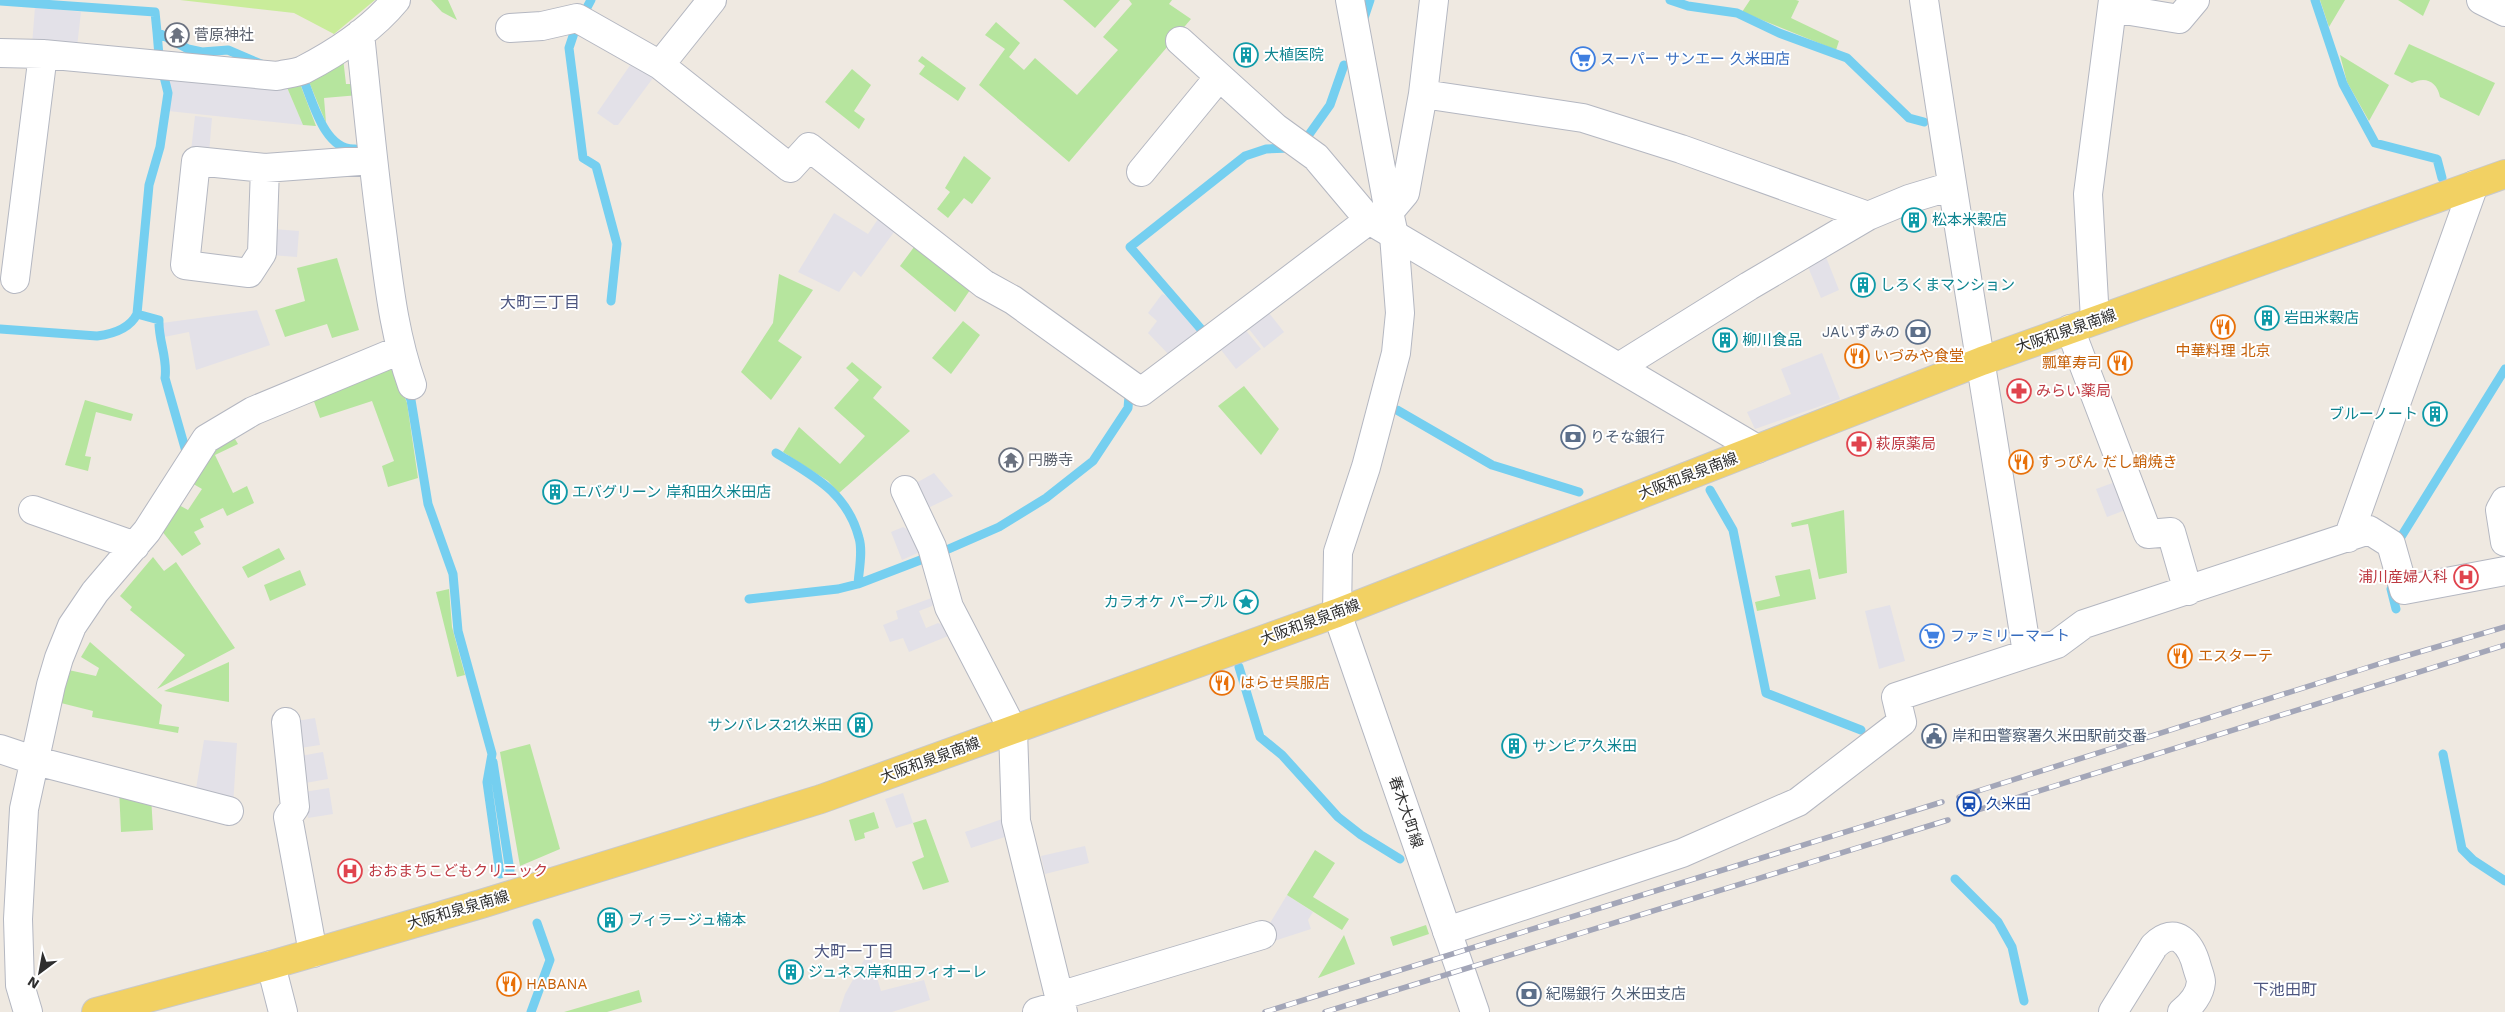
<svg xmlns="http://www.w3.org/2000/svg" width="2505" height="1012" viewBox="0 0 2505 1012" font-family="'Work Sans','Noto Sans JP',sans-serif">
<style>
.industrial{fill:#e3e1e8}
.green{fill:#b6e59e}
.pitch{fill:#c9ec9a}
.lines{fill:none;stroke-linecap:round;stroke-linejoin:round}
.stream{stroke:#75cff0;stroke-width:9}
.street-casing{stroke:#b4b7c1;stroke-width:30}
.secondary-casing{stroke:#b4b7c1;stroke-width:30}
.primary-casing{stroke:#c9c9c9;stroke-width:30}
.street{stroke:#fff;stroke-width:28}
.secondary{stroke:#fff;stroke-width:28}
.primary{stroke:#f2d163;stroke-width:28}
.rail-casing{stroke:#a3a6b8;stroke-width:5.5}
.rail{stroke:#fff;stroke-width:4;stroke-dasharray:11;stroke-linecap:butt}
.labels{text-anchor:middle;stroke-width:4;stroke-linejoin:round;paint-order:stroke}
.worship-label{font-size:15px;fill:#5b616d;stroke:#fff;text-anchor:start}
.culture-label{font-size:15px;fill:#0d838f;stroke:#fff;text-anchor:start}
.shop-label{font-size:15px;fill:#366cbe;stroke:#fff;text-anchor:start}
.street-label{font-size:15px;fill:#2e2e2e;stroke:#fff}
.service-label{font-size:15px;fill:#4e5e75;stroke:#fff;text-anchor:start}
.food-label{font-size:15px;fill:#c56008;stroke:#fff;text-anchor:start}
.health-label{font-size:15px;fill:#be3a42;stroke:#fff;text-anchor:start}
.transit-label{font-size:15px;fill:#164399;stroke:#fff;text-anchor:start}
.neighbourhood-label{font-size:16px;fill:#4d5680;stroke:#fff}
</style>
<rect width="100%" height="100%" fill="#efe9e1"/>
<path class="industrial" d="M35,7L81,12L77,47L32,45Z
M633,61L656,74L618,125H614L597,113Z
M170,75L286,85L303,125L168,111Z
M195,116L212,118L209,153L191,151Z
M834,213L868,234L880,216L897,228L861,277L854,271L839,292L798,272Z
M273,229L299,231L297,257L271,255Z
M1826,257L1839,290L1821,298L1808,267Z
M1162,294L1169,297L1203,335L1172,358L1148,333L1157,321L1148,313Z
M1265,308L1284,332L1264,348L1245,324Z
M257,310L270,345L196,370L189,332L164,337L162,323Z
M1243,327L1261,349L1236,369L1218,346Z
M1822,353L1840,399L1755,429L1747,412L1791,394L1781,369Z
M934,473L953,496L928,508L916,483Z
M2118,481L2128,509L2107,517L2096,489Z
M903,527L915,533L922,551L902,560L891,532Z
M937,596L932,606L919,611L926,628L938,623L950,628L953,634L909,652L903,638L890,642L883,625L898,619L896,611Z
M1890,605L1905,661L1879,669L1865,611Z
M315,718L320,745L300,748L296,721Z
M204,740L237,743L233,806L195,795Z
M323,752L328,779L305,783L300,756Z
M329,788L333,814L308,818L304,792Z
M903,793L913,823L896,828L885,799Z
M1008,817L1011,835L971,848L965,832Z
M1085,846L1089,863L1045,874L1041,856Z
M1287,895L1313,912L1308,920L1311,929L1271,942L1265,925L1270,923Z
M869,951L881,991L924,980L930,1000L892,1012H839L845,994Z"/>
<path class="green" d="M431,0H448L457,20L442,12Z
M1063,0H1120L1095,28Z
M1129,0H1172L1169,4L1191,19L1069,162L979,85L1005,49L985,35L996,22L1020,43L1009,57L1024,70L1035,58L1077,95L1118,50L1103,37L1132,4Z
M1750,0H1796L1799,1L1791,18L1839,41L1836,50L1742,12Z
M2320,0H2345L2329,27Z
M2398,0H2430L2423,16Z
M2409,44L2495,83L2479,116L2440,97C2437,82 2426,76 2412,83L2394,74Z
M2340,55L2389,85L2369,121L2347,82Z
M922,56L966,88L958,101L919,74L925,66L918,61Z
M343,58L346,84H358L359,95L324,98L326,123L307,77Z
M852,69L871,85L854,111L865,119L859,129L825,102Z
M299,81L316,126L303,125L286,85Z
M964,156L991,178L972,204L964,198L948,218L937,209L950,192L945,188Z
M917,243L972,287L955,312L900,266Z
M337,258L359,330L332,338L327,324L285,337L275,310L305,301L297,268Z
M779,274L813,290L778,341L802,357L771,400L741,372L773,323Z
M963,321L980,335L951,374L932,358Z
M852,362L882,387L873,398L910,431L839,493L828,481L783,452L799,427L840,464L865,436L834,408L859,380L846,368Z
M393,367L407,403L418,478L388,487L382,466L394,461L372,401L320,418L312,396Z
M1244,386L1279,429L1261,455L1218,406Z
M85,400L133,414L131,421L96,412L85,456L91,457L88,471L65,465Z
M232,434L238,444L215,455L233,493L247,486L254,503L227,516L223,508L200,519L204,527L194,532L201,544L182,556L161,530L177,504L188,510L202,489L190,482L211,447Z
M1844,510L1847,573L1819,579L1808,524L1792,527L1791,523Z
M279,548L285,559L248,578L242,567Z
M153,557L164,571L176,562L235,648L157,689L185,655L130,610L132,607L120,596Z
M1810,569L1816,599L1757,611L1755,602L1780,596L1775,576Z
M300,570L306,585L270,601L264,585Z
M449,589L452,627L465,675L457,677L436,592Z
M90,642L162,705L159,724L179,727L178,733L92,717L93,711L57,702L64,669L96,676L99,668L81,657Z
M229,662V702L164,691Z
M530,744L560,849L520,866L500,752Z
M119,788L151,796L153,830L121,832Z
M874,812L879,828L864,833L865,838L855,841L849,820Z
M926,819L949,882L923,890L912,862L924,857L913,823Z
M1315,850L1335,863L1313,897L1349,919L1342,930L1287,895Z
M1426,925L1429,934L1393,946L1390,937Z
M1344,935L1355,964L1318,978Z
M639,990L642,1002L607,1012H564Z"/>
<path class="pitch" d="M180,0H375L334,34L294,13Z"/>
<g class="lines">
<path class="stream" d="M591,0L575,30L569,48L583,158L596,166L617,244L611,301
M1670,0L1688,6L1737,13L1779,33L1847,58L1909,118L1924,122
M2315,0L2343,84L2375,143L2437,159L2442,178
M0,1L155,12L157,32
M1363,21L1370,0
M301,74C312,97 323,151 355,149
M1303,143L1330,105L1344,65
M137,314L159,320C158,340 168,358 165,378L187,455
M0,329L97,336C113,334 130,328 137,314L149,185L160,147L168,93L159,56L157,32L188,49L202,52L228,50L261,64
M1205,338L1207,336L1130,247L1245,156L1266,149L1291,148
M406,388L411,400L428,504L453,574L458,631L492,754L487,782L500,874
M1397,410L1492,465L1579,492
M776,453C813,476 847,492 859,538C863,551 859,570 858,584
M1710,490L1733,530L1766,693L1861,730
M2396,545L2505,369
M2391,589L2396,609
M749,599L838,589L858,584L944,551L999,527L1046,498L1093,461L1128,408L1129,396L1134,390
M1239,667L1260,737L1282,755L1338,817L1361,835L1400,859
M2443,754L2462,849L2473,860L2505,881
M493,762L510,871
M1955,879L1998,922L2012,947L2024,1001
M531,1012L550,960L537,923"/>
<g class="street-casing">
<path id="street" d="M1350,0L1389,212
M1924,0C1956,218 1993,435 2027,653
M2481,0L2505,12
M2112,8L2179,19L2195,0
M510,28L542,26L577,18L660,65L790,168L809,147L984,284L1013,300L1141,392L1369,220
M360,34C367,100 373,166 382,232C389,285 394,334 412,385
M1180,41L1276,128L1316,157L1369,220L1757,449
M0,53L43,54L277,76C285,74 296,73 303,70C336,53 372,29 396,0
M660,65L712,0
M1423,94L1583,118L1681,149L1868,216
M265,168L262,253L249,273L185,265L196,161L265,168L373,160
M1141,172L1219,77
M1389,212L1405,193L1423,94L1434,0
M15,279L43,54
M2095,320L2088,194L2113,0
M2070,329L2148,534L2171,532L2188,591
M1619,367L1749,286L1868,216L1909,199L1952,186
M905,490L932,547L949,607L1013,730L1016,821L1063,1012
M2505,501L2500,510L2505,542
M33,510L135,546
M2348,538L2474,185
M286,722L295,807L288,817L313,953
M0,749L36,761L229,811
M1447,931L1682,853L1798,802L1902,722L1896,697L2057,644L2084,624L2369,530L2391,544L2404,590L2505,571
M271,965L283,1012
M1059,996L1262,935
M28,1012L20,985L18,919L24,809L51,685L59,658L72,626L95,592L147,531L206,439L253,411L400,350
M1037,1012L1061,1005
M2113,1012L2154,946C2176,924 2191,944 2197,967C2198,971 2201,978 2201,982C2200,994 2191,1005 2182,1012"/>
</g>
<g class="secondary-casing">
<path id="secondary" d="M1389,212L1394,235L1400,313L1396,353L1366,467L1338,552L1337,613L1475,1012"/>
</g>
<g class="primary-casing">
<path id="primary" d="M96,1012L271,965L481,904L821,799L1337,613L1982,361L2505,174"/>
</g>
<use href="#street" class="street"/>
<use href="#secondary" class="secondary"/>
<use href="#primary" class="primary"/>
<g class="rail-casing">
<path id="rail" d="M1959,797L2385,662L2505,627
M1965,814L2505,645
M1265,1012L1942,802
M1325,1012L1948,820"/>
</g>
<use href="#rail" class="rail"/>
</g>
<defs>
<g id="temple-ring" transform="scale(1.25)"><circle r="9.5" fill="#fff" stroke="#6b7280" stroke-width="1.5"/><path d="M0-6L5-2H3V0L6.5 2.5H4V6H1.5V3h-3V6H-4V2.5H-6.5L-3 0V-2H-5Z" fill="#6b7280"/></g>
<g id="building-ring" transform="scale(1.25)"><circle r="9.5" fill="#fff" stroke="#0f9aa8" stroke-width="1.5"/><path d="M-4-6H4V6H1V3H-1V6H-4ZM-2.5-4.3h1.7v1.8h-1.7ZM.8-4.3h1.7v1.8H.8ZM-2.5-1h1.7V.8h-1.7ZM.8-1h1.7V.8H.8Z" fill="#0f9aa8"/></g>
<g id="supermarket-ring" transform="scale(1.25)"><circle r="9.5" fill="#fff" stroke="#3f7fe0" stroke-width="1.5"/><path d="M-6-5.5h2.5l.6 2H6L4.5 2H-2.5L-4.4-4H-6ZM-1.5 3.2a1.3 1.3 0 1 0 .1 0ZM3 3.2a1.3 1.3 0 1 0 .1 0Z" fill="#3f7fe0"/></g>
<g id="restaurant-ring" transform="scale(1.25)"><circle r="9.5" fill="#fff" stroke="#e8710a" stroke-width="1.5"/><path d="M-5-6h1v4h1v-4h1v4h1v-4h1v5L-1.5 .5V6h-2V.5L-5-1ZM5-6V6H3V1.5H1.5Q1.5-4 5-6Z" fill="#e8710a"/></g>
<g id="bank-ring" transform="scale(1.25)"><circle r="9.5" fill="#fff" stroke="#5c6f8a" stroke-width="1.5"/><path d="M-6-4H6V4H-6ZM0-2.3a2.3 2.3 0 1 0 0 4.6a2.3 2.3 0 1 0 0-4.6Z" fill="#5c6f8a"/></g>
<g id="pharmacy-ring" transform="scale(1.25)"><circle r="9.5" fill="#fff" stroke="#e0444e" stroke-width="1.5"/><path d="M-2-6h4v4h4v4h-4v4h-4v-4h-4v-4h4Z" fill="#e0444e"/></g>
<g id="hospital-ring" transform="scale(1.25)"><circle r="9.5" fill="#fff" stroke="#e0444e" stroke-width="1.5"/><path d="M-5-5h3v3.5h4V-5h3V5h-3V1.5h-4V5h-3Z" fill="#e0444e"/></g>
<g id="sight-ring" transform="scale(1.25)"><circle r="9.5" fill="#fff" stroke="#0f9aa8" stroke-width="1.5"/><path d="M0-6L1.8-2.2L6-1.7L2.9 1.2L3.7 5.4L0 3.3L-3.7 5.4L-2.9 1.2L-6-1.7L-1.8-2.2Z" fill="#0f9aa8"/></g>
<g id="civic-ring" transform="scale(1.25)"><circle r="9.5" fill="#fff" stroke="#5c6f8a" stroke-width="1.5"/><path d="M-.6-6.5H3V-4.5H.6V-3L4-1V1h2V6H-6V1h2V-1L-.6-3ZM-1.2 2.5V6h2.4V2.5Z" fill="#5c6f8a"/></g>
<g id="station-ring" transform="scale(1.25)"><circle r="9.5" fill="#fff" stroke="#1a4fb4" stroke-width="1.5"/><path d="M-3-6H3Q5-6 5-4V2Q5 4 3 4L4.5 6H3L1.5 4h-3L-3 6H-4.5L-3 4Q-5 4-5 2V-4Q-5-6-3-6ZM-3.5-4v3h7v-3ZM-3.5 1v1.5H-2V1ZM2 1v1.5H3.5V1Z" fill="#1a4fb4"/></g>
</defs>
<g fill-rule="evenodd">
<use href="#temple-ring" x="177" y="35"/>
<use href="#building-ring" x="1246" y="55"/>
<use href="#supermarket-ring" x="1583" y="59"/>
<use href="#building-ring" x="1914" y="220"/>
<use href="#building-ring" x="1863" y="285"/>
<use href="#building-ring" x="2267" y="318"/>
<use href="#restaurant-ring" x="2223" y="327"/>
<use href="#bank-ring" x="1918" y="332"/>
<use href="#building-ring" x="1725" y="340"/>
<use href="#restaurant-ring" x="1857" y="356"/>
<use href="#restaurant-ring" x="2120" y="363"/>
<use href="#pharmacy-ring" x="2019" y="391"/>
<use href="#building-ring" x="2435" y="414"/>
<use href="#bank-ring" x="1573" y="437"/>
<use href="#pharmacy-ring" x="1859" y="444"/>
<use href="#temple-ring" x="1011" y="460"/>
<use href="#restaurant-ring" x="2021" y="462"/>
<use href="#building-ring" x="555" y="492"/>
<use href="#hospital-ring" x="2466" y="577"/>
<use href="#sight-ring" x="1246" y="602"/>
<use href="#supermarket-ring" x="1932" y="636"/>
<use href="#restaurant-ring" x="2180" y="656"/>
<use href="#restaurant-ring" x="1222" y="683"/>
<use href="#building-ring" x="860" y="725"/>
<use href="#civic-ring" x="1934" y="736"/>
<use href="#building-ring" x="1514" y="746"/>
<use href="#station-ring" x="1969" y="804"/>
<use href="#hospital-ring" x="350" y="871"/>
<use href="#building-ring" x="610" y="920"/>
<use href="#building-ring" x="791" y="972"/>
<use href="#restaurant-ring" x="509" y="984"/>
<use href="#bank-ring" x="1529" y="994"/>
</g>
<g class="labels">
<g class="worship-label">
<text x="194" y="40">菅原神社</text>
<text x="1028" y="465">円勝寺</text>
</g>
<g class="culture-label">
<text x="1264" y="60">大植医院</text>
<text x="1932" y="225">松本米穀店</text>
<text x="1880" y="290">しろくまマンション</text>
<text x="2284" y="323">岩田米穀店</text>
<text x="1742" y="345">柳川食品</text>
<text x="2418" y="419" text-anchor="end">ブルーノート</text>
<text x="572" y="497">エバグリーン 岸和田久米田店</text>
<text x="1228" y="607" text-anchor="end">カラオケ パープル</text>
<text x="842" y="730" text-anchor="end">サンパレス21久米田</text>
<text x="1532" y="751">サンピア久米田</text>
<text x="628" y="925">ブィラージュ楠本</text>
<text x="808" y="977">ジュネス岸和田フィオーレ</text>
</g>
<g class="shop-label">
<text x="1600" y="64">スーパー サンエー 久米田店</text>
<text x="1950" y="641">ファミリーマート</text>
</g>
<g class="street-label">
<text transform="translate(2066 331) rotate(-19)" y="5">大阪和泉泉南線</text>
<text transform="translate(1688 476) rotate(-21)" y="5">大阪和泉泉南線</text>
<text transform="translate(1310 622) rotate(-20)" y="5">大阪和泉泉南線</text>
<text transform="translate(930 760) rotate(-20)" y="5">大阪和泉泉南線</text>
<text transform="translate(1406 812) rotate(71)" y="5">春木大町線</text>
<text transform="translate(458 910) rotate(-16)" y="5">大阪和泉泉南線</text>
</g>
<g class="service-label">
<text x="1900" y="337" text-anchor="end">JAいずみの</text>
<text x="1590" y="442">りそな銀行</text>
<text x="1952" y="741">岸和田警察署久米田駅前交番</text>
<text x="1546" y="999">紀陽銀行 久米田支店</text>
</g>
<g class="food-label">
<text x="2223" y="356" text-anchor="middle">中華料理 北京</text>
<text x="1874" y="361">いづみや食堂</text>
<text x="2102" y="368" text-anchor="end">瓢箪寿司</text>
<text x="2038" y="467">すっぴん だし蛸焼き</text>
<text x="2198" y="661">エスターテ</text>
<text x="1240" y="688">はらせ呉服店</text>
<text x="526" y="989">HABANA</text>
</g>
<g class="health-label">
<text x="2036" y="396">みらい薬局</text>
<text x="1876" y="449">萩原薬局</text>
<text x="2448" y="582" text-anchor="end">浦川産婦人科</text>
<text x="368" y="876">おおまちこどもクリニック</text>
</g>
<g class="transit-label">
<text x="1986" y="809">久米田</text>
</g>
<g class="neighbourhood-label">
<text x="540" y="308">大町三丁目</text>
<text x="854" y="957">大町一丁目</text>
<text x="2285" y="995">下池田町</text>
</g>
</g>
<g transform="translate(40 972) rotate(212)" stroke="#ffffff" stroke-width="4" paint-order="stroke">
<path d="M0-4L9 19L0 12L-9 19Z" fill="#2e2e2e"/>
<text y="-8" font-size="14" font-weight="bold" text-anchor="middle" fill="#2e2e2e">N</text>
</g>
</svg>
